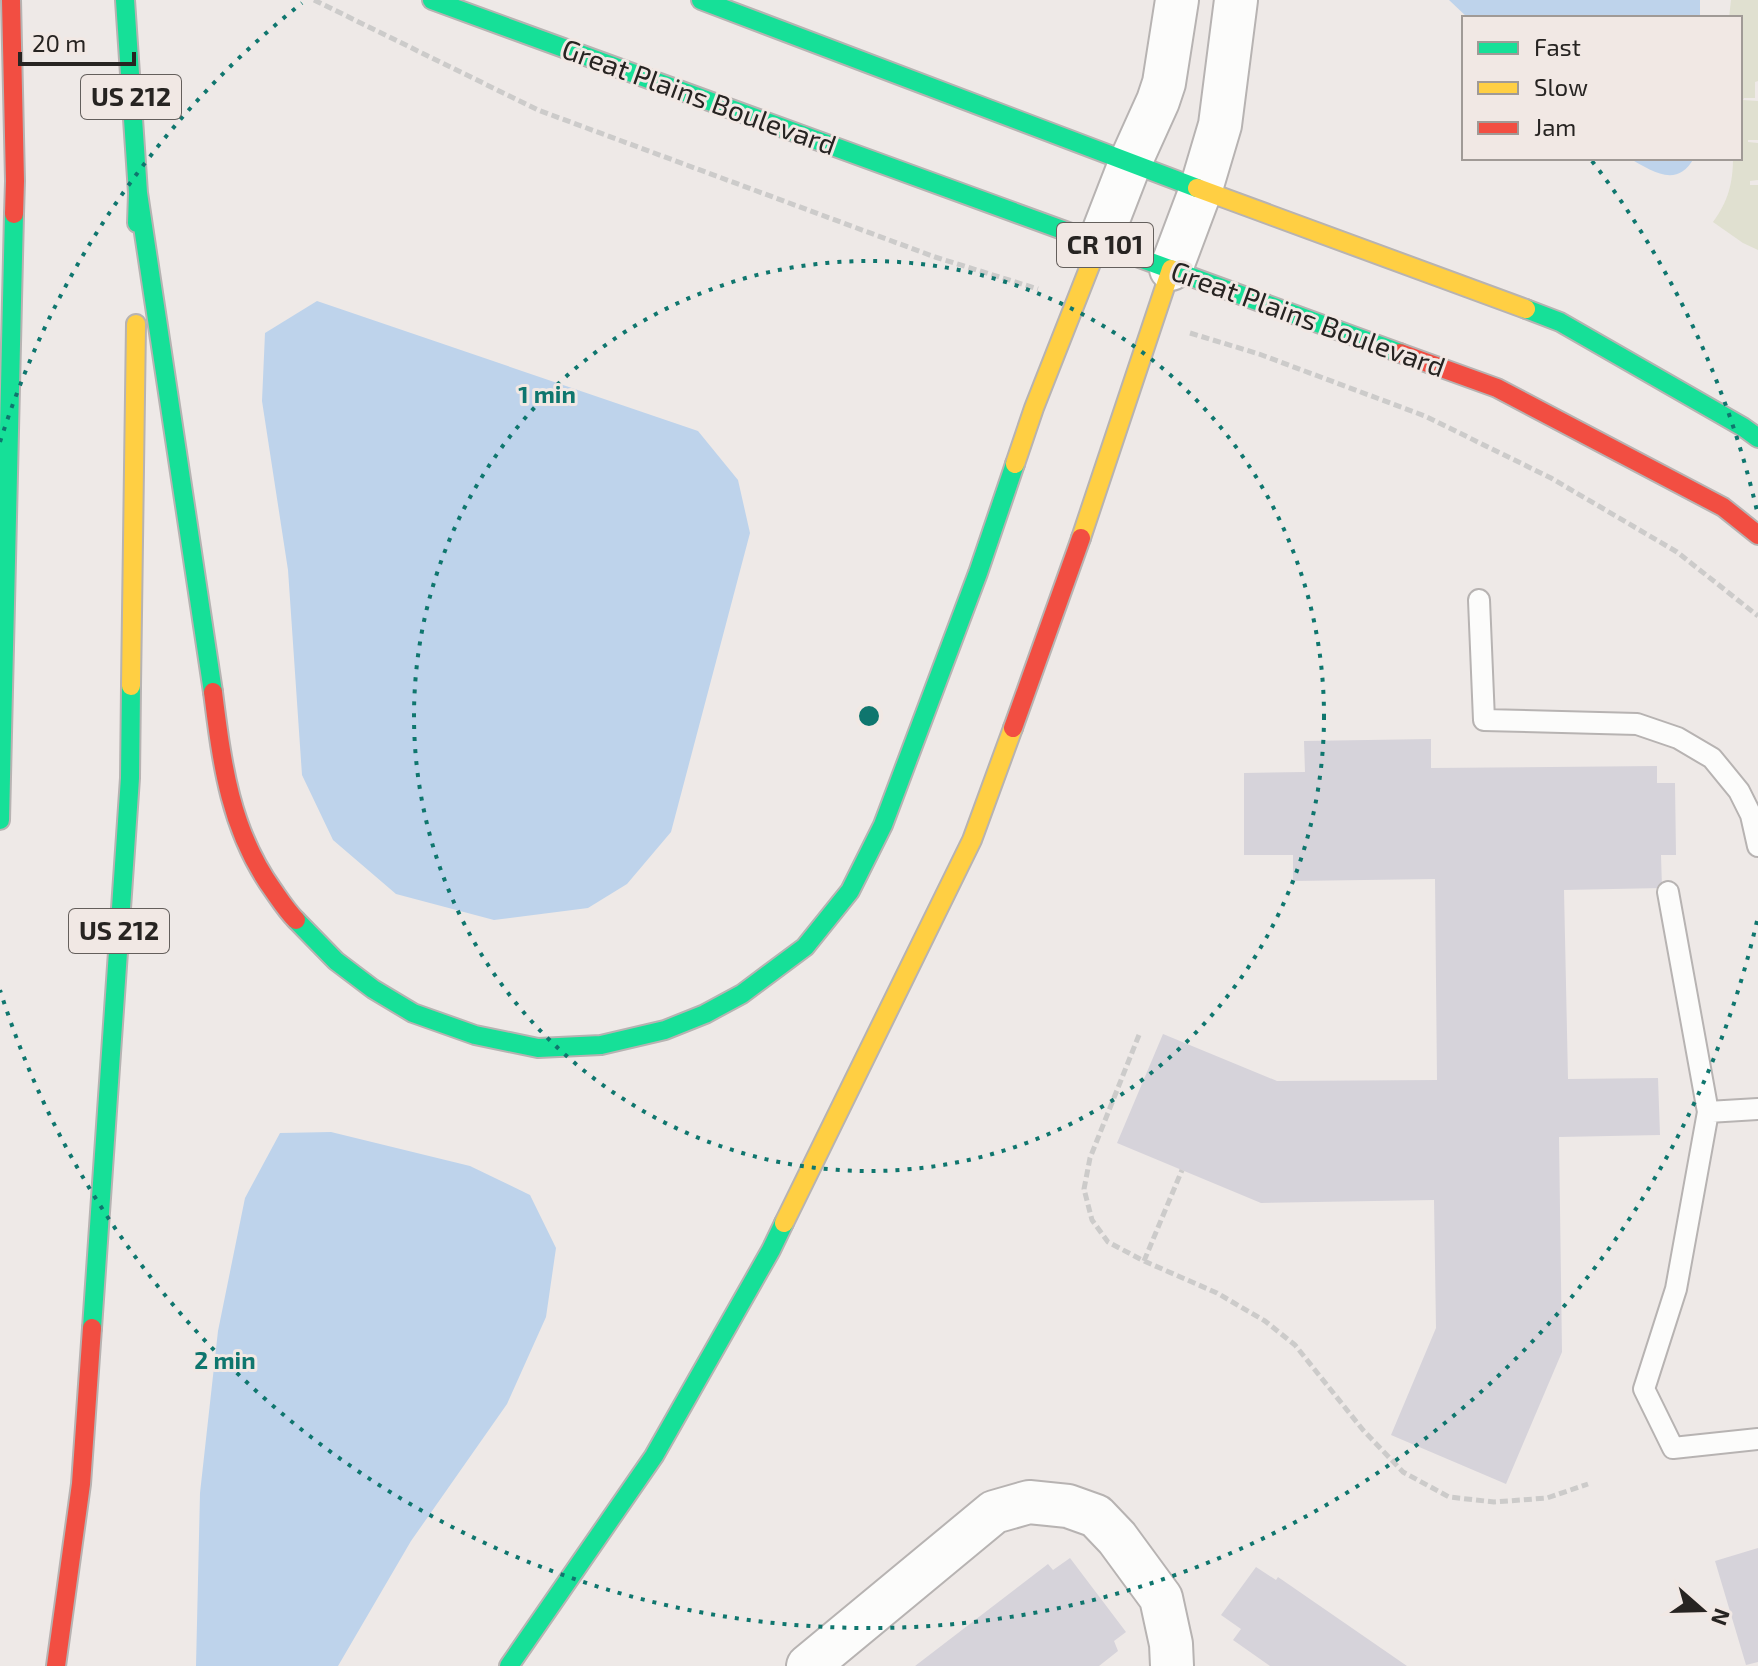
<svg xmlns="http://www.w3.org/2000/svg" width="1758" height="1666" viewBox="0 0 1758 1666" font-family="'Exo 2',sans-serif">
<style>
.green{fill:#e0e0d0}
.water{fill:#bed3eb}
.building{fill:#d6d3da}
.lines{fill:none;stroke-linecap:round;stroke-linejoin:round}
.lane-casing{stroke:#b7b3b2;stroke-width:24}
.street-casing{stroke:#b7b3b2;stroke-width:46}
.fast-casing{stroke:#b7b3b2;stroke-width:22}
.slow-casing{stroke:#b7b3b2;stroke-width:22}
.jam-casing{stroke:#b7b3b2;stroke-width:22}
.path{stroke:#cccbca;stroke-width:5;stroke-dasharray:8 4;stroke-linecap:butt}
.lane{stroke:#fcfcfb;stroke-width:20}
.street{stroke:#fcfcfb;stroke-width:42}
.fast{stroke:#16e098;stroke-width:18}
.slow{stroke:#ffcf43;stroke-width:18}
.jam{stroke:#f24e42;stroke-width:18}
.ring{fill:none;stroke:#0f766e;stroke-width:4;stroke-dasharray:4 8}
.labels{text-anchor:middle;stroke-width:6;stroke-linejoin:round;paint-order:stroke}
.shield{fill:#f1e8e4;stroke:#645f5c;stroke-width:2}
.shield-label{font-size:26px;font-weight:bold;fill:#272422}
.street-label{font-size:28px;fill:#272422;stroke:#f1e8e4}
.centre{fill:#0f766e;stroke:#f1e8e4;stroke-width:4}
.ring-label{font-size:24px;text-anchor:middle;font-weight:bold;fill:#0f766e;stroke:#f1e8e4;stroke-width:6;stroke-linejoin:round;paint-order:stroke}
</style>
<rect width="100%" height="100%" fill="#eee9e7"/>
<path class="green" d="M1731,0H1758V81L1755,82V98H1744L1743,100L1758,101V140H1748V142L1758,143V180L1750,181V185H1758V250L1743,243L1713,222C1728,202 1733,183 1733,158H1740V18H1729Z"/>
<path class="water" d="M1449,0H1700V18H1468Z
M1629,158H1694C1677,189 1652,171 1629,158Z
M317,301L698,431L738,480L750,533L671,832L627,884L588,908L494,920L396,894L333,840L302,775L288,570L262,401L265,333Z
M331,1132L470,1166L530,1195L556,1248L546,1317L507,1404L411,1541L338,1666H196L200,1493L218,1331L245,1198L280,1133Z"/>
<path class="building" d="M1431,739V768L1657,766V783H1675L1676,855H1661L1662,888L1564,890L1568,1079L1658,1078L1660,1135L1559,1137L1562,1352L1506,1484L1391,1435L1436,1328L1434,1200L1261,1203L1117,1143L1163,1034L1277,1081L1437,1080L1435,879L1293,881V855H1244V773L1305,772L1304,741Z
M1758,1548V1662L1746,1665L1715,1561Z
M1070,1558L1126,1632L1114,1641L1118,1651L1099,1666H915L1048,1564L1053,1570Z
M1256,1567L1276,1580L1278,1577L1407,1666H1270L1233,1640L1241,1629L1221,1615Z"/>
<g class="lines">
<g class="lane-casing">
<path id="lane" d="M1479,600L1484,720L1637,724L1678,738L1712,758L1739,791L1751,815L1758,846
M1668,892L1708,1112
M1758,1109L1708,1112L1676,1289L1644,1389L1673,1448L1758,1439"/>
</g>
<g class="street-casing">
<path id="street" d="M1099,243L1130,163L1158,101L1164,83L1177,0
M1171,269L1201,189L1220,125L1236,0
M808,1666L994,1512L1029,1502L1068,1506L1096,1516L1117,1538L1161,1598L1171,1644L1172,1666"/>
</g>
<g class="fast-casing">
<path id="fast" d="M125,0L138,193L137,223
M432,0L1400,353
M701,0L1197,188
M138,193L213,692
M1526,309L1560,322L1743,427L1758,438
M0,820L14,214
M296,920L336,961L373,989L413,1013L475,1035L538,1048L601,1045L665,1030L705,1014L742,994L805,947L850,891L883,825L978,573L1015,464
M92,1328L130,778L131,686
M509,1666L654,1456L771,1250L784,1223"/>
</g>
<g class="slow-casing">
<path id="slow" d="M1197,188L1526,309
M1015,464L1034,408L1099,243
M1081,538L1171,269
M131,686L136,324
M784,1223L972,840L1013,728"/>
</g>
<g class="jam-casing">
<path id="jam" d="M11,0L15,181L14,214
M1400,353L1497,388L1723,507L1758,535
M213,692C222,764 230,830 273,890C280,900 287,911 296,920
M1013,728L1081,538
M56,1666L81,1484L92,1328"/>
</g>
<path class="path" d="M314,0L538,110L935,257L1038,289
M1190,333L1259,354L1425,416L1551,478L1677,552L1758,616
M1139,1035L1090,1158L1084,1189L1092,1220L1108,1242L1144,1261L1217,1293L1265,1321L1295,1345L1363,1430L1403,1472L1449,1497L1494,1502L1547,1498L1588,1484
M1144,1261L1182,1170"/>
<use href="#lane" class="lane"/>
<use href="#street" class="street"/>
<use href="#fast" class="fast"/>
<use href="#slow" class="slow"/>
<use href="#jam" class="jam"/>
</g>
<g class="ring">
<circle cx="869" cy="716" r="455"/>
<path d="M1757 921A911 911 0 0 1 0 990M0 442A911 911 0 0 1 302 3M1592 161A911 911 0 0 1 1757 511"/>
</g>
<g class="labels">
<g class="shield">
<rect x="81" y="75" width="100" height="44" rx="6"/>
<rect x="1057" y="223" width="96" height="44" rx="6"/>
<rect x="69" y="909" width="100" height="44" rx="6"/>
</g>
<g class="shield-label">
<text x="131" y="106">US 212</text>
<text x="1105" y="254">CR 101</text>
<text x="119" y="940">US 212</text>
</g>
<g class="street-label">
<text transform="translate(699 97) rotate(20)" y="10">Great Plains Boulevard</text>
<text transform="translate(1308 319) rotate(20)" y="10">Great Plains Boulevard</text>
</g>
</g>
<circle cx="869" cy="716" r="12" class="centre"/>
<g class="ring-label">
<text x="547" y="403">1 min</text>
<text x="225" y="1369">2 min</text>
</g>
<rect x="1462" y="16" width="280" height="144" fill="#f1e8e4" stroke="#a09a96" stroke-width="2"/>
<rect x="1478" y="42" width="40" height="12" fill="#16e098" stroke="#a09a96" stroke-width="2"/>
<text x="1534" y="56" font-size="24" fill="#272422">Fast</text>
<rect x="1478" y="82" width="40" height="12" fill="#ffcf43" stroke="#a09a96" stroke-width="2"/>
<text x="1534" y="96" font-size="24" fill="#272422">Slow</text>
<rect x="1478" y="122" width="40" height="12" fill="#f24e42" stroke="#a09a96" stroke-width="2"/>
<text x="1534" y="136" font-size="24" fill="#272422">Jam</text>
<g transform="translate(1702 1610) rotate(110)" stroke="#f1e8e4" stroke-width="6" paint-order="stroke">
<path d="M0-6L14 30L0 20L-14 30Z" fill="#272422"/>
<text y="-12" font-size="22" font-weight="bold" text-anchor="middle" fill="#272422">N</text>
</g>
<path d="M20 52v12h114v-12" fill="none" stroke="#272422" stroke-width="4"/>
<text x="32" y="52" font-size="24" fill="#272422" stroke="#f1e8e4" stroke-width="6" paint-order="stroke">20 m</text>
</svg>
